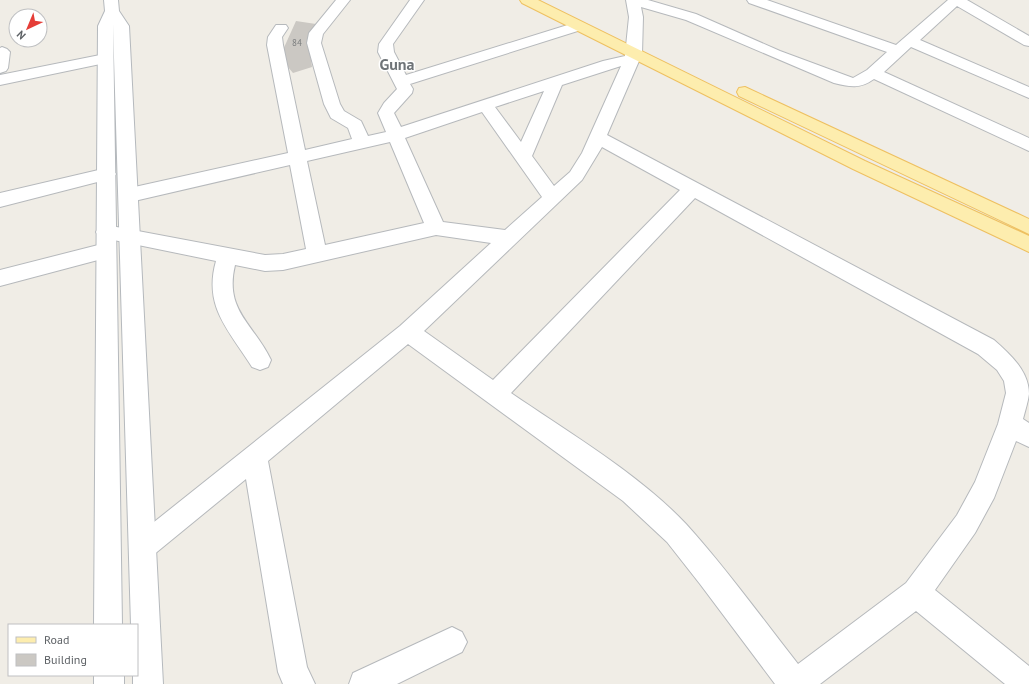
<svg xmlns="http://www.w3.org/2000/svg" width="1029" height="684" viewBox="0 0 1029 684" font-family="'PT Sans',sans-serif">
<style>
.building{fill:#cbc8c3}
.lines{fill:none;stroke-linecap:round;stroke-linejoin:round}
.minor-casing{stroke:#b6b9bc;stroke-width:2}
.secondary-casing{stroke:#b5b9bd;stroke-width:2}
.primary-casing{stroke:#eec061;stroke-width:2}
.minor{fill:#fff;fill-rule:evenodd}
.secondary{fill:#fff;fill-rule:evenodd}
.primary{fill:#fdedae;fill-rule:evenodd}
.labels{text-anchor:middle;stroke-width:3;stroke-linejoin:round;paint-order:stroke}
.number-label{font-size:9px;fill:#797c7d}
.far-town-label{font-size:16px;font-weight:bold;fill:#6f7478;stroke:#fff}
</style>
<rect width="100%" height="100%" fill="#f0ede6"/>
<path class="building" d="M296,21L316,24L308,38L312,67L293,73L288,67L282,52Z"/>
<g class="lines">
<g class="minor-casing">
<path id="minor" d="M336,0H350L323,34L321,43L340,104L344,111L361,121L368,136L386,132L378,113L384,103L397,89L378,52L379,44L410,0H424L393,44L394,52L406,75L574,23H584L586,26L584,29L410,84L413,89L412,93L394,113L401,127L603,61L625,56L629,17L626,0H648L696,14L780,51L853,78L867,70L887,52L749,3L747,0H767L896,45L948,0H967L1029,36V46L1024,45L957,6L920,40L1029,87V98L911,47L884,72L1029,138V151L874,79C860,89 850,87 834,83L686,20L641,7L643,17L642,54L607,135L994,340C1010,354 1029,371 1029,394C1028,402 1025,411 1023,419L1029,423V447L1016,441L994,498L975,533L935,590L1029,666V684H1005L916,611L820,684H775L700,584L667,542L623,501L408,344L268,461L307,667L315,684H283L278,672L246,479L152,556L143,560L134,556L130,547L134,538L400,326L491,243L436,235L283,270L265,271L235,265C224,311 254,324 271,360L268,367L260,370L252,367C229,330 203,307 216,261L99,237L96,232L99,227L106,225L265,255L283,254L306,249L290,165L130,202L123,200L121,195L123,190L130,188L288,153L267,45L268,37L276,25H286L288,28L282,37L283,45L305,150L352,139L348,128L331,118L324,104L307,43L309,33ZM621,66L582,153L570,172L554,186L532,156L562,85ZM544,91L521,142L495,107ZM482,112L542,197L505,230L443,222L405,138ZM390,142L424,223L325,245L307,161ZM602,147L680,190L493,380L424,331L582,180ZM695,198L978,354L997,370L1004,381L1006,393L998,424L975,482L957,515L906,583L798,664C761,617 726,568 686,524C639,474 568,432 511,393Z
M2,47L7,49L10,52L8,68L6,71L0,73V48Z
M105,54L110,56L113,59L110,62L0,85V75Z
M107,168L113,170L116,174L113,178L0,207V193Z
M106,243L113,246L116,251L113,256L0,286V270Z
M452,627L462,632L467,642L462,652L397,684H349L353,673Z"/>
</g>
<g class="secondary-casing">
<path id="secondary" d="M104,0H118L119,11L129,26L163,684H133V675H137V625H131L113,24L122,625H94L98,26L105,11Z
M94,675H124V684H94Z"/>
</g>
<g class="primary-casing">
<path id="primary" d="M520,0H538L865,161L1029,236V252L853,169L522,3Z
M745,87L1029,219V234L739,96L737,92L739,88Z"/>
</g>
<use href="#minor" class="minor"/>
<use href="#secondary" class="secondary"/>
<use href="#primary" class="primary"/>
</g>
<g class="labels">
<g class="number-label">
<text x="297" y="46">84</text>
</g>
<g class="far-town-label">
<text x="397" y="70">Guna</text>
</g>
</g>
<rect x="8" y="624" width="130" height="52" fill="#ffffff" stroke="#bfc0c2"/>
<rect x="16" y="637" width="20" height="6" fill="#fdedae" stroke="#bfc0c2"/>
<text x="44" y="644" font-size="12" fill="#5e6266">Road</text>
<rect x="16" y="654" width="20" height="12" fill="#cbc8c3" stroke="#bfc0c2"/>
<text x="44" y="664" font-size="12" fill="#5e6266">Building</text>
<g transform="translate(28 28) rotate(224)"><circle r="19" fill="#ffffff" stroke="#bfc0c2"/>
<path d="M0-3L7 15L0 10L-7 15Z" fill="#e53d37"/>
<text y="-6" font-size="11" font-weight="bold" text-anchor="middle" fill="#5e6266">N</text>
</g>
</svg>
